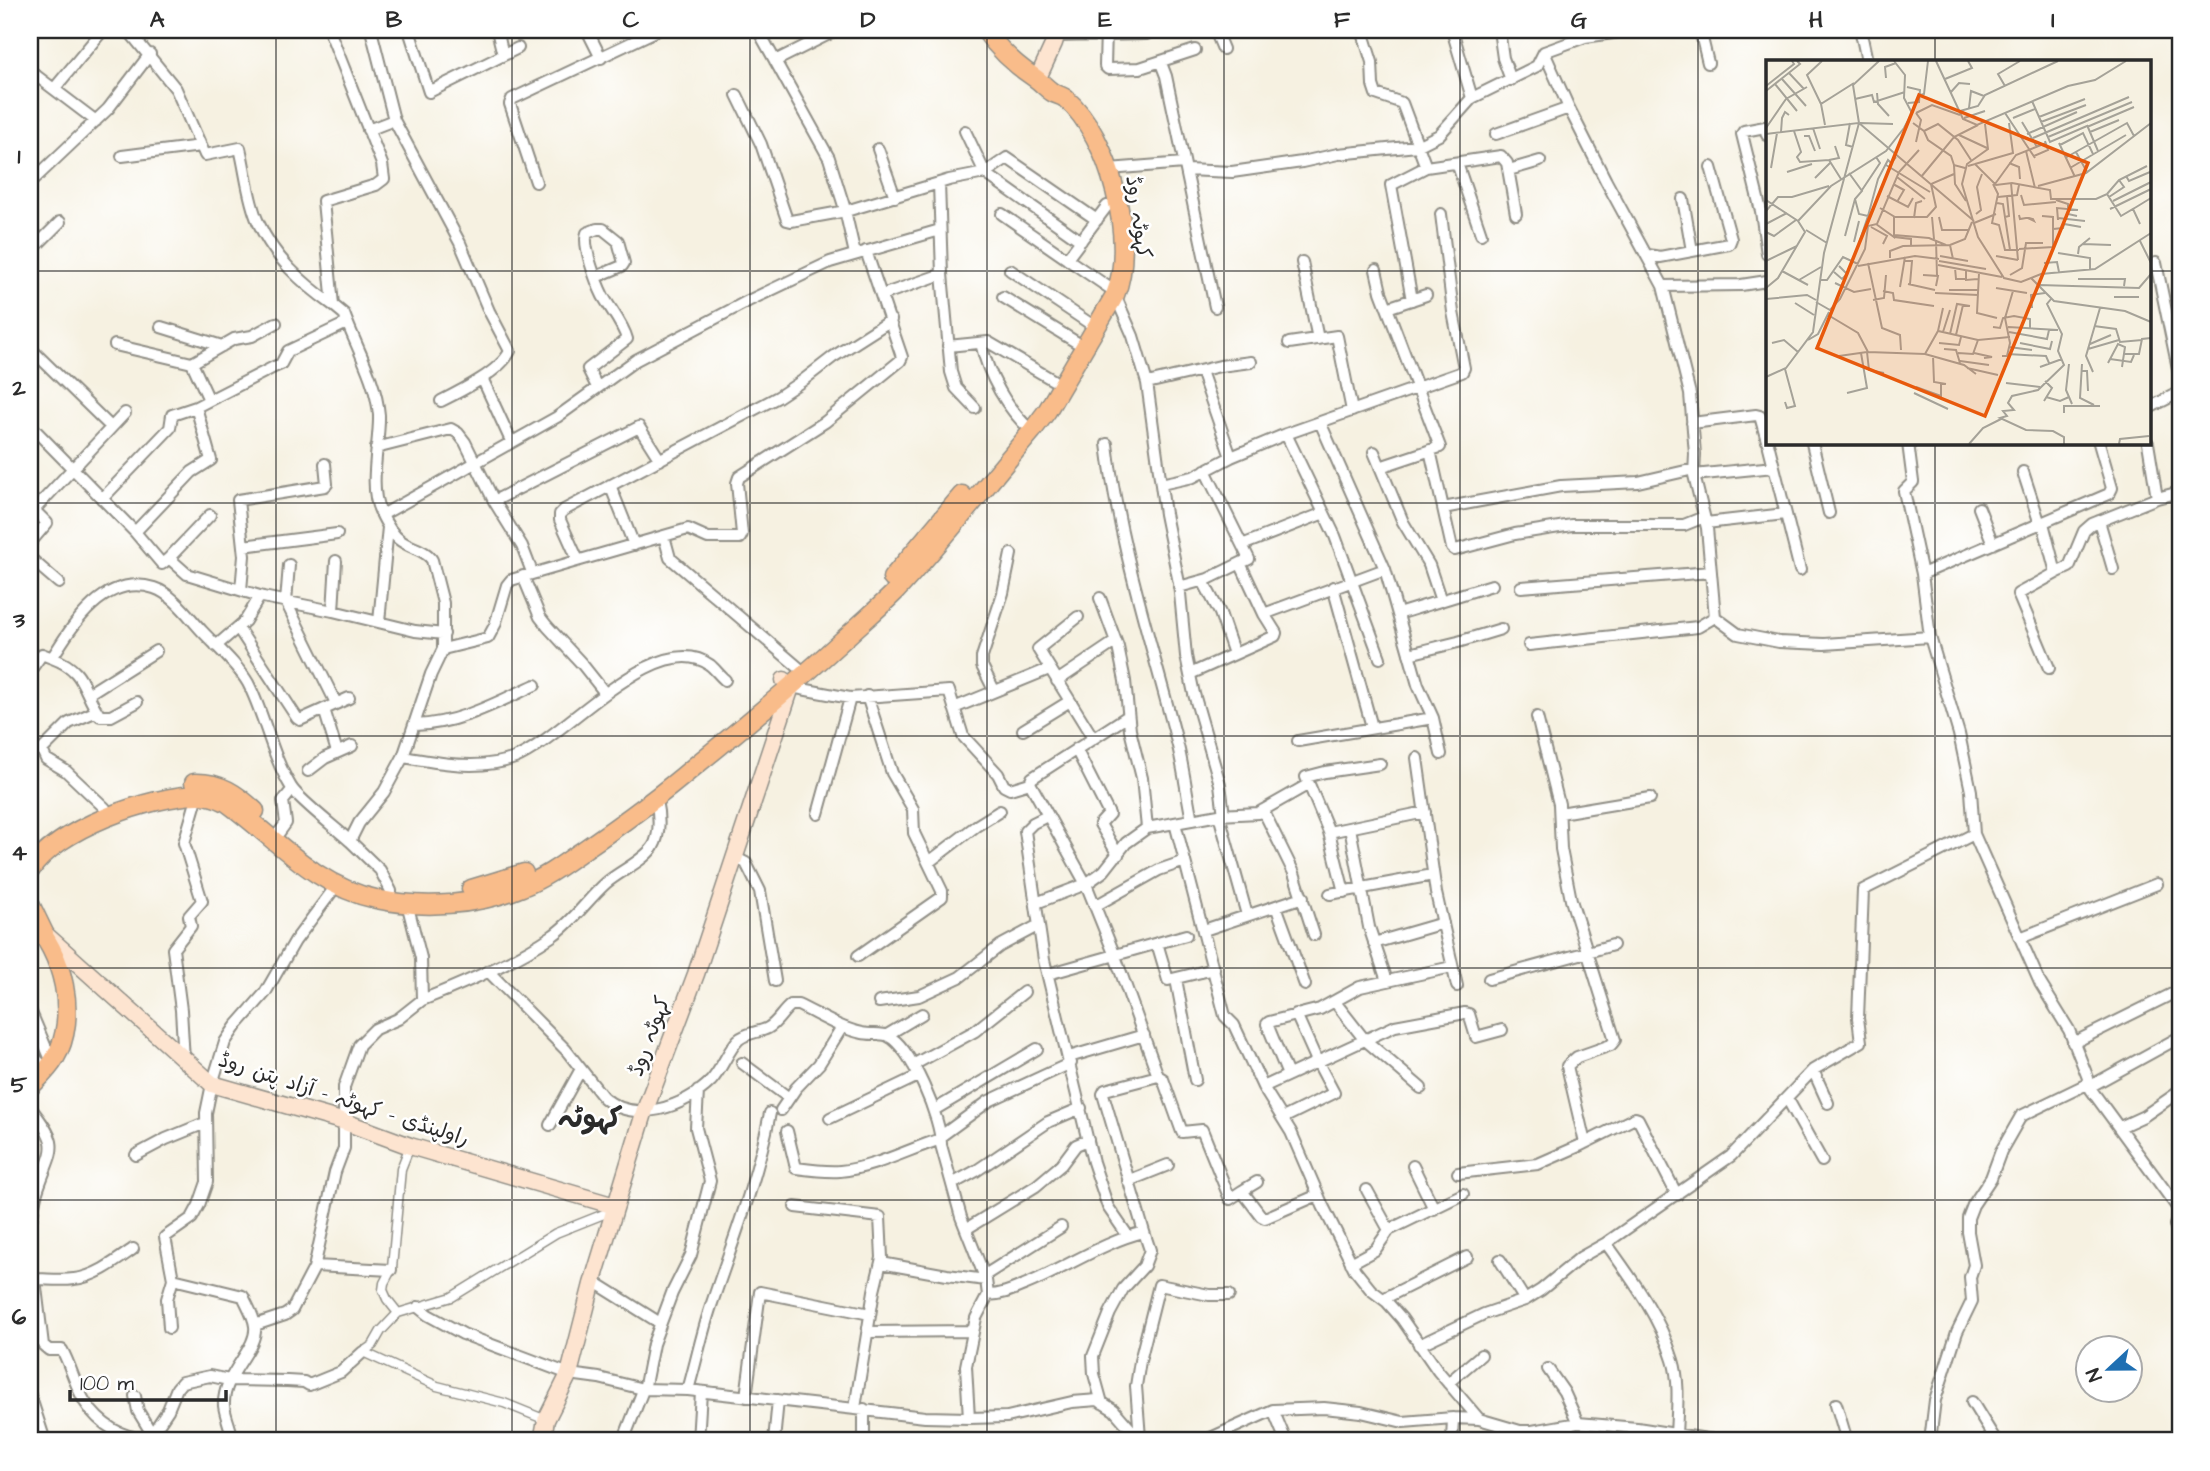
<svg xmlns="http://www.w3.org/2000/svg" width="2210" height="1471" viewBox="0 0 2210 1471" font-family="'Architects Daughter','Playpen Sans Arabic',sans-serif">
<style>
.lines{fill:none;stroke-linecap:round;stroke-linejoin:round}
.pedestrian-casing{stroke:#908e86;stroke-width:11}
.minor-casing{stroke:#908e86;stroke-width:14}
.secondary-casing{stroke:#908e86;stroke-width:19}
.primary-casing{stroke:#908e86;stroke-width:21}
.trunk-casing{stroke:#908e86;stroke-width:21}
.pedestrian{stroke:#fff;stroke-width:8}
.minor{stroke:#fff;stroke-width:10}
.secondary{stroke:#fde4d0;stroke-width:16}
.primary{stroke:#f9bc8a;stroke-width:18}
.trunk{stroke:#f9bc8a;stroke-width:18}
.grid{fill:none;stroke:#2b2b2b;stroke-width:2;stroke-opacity:0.55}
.labels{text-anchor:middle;stroke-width:5;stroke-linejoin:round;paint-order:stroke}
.street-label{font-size:21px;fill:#2b2b2b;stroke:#fff}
.district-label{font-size:28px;font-weight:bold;fill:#2b2b2b;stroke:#fff}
.inset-road{fill:none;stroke:#a5a298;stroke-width:2}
.view{fill:#e8590c;fill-opacity:0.15;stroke:#e8590c;stroke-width:3.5}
.inset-edge{fill:none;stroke:#2b2b2b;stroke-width:3.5}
.neatline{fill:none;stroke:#2b2b2b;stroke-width:2.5}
.grid-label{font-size:23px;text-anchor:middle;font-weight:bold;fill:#2b2b2b}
</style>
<rect width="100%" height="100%" fill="#fff"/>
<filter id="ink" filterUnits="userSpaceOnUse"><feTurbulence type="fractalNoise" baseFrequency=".0143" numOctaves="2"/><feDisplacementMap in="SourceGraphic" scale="14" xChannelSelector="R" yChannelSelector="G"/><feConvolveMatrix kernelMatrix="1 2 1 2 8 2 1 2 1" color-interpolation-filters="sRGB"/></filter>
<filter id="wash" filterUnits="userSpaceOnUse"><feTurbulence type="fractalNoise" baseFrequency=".00686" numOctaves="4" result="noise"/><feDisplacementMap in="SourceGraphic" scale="28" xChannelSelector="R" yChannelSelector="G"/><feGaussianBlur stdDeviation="1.57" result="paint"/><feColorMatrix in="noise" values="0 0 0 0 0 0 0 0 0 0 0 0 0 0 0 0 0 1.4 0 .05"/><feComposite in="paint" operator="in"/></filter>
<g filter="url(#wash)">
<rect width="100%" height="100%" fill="#f6f1e1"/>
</g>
<g filter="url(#ink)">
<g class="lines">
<g class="pedestrian-casing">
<path id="pedestrian" d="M398,1313L387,1299L383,1290L384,1283L392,1268L401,1169L410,1146
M546,1420L504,1403L437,1386L363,1352L373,1345L381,1331L398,1313L452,1297L556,1233L614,1210"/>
</g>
<g class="minor-casing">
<path id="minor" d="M128,30L176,89L205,155L240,148C246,172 248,200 258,222C275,259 301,282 333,305
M329,30L382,164L384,179L376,185L323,201L333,305L344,314C356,347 376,380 379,415C380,441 368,487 380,511C385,522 391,534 401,541C411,548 426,550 432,560L443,603V649L431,674L403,757L384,792L359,823L350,841L380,870L391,891
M409,30L429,92L518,48
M497,30L503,55
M587,30L601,58
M758,30L829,158L844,206L855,254
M1106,30L1105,66L1108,69L1140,68L1195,50
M1215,30L1223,49
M1362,30L1372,62L1373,85L1376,94L1402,103L1426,167L1501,156L1507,163L1516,214
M1452,30L1472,98
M1499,30L1503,58L1511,80
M1700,30L1708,63
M30,33L32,30
M1861,33L1867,61
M1056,36L1147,34
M1544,52L1569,108L1606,181L1663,286L1690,394L1695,454L1694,475L1707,528L1715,617L1738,634L1779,642L1824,644L1930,637L1959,734L1971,791L1974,834L2040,983L2069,1030L2088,1078L2087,1084L2021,1116L2001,1151L1991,1178L1973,1205L1968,1218V1232L1974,1265L1970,1277L1972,1301L1957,1332L1935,1400L1930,1441
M775,61L837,30
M1161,63L1166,76L1215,307
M30,71L96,121
M54,89L103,30
M737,95L761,144L787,220L791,221L846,211L949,180L985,173L1081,241
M394,120L460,243L489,311L510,351C501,371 461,391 441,401
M368,130L394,120L371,30
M965,131L985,173L1007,158L1097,220
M1496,134L1569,108
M1767,135L1765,127L1744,131L1742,134L1761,211L1767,254
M878,149L895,197
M122,156L201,146
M1457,163L1481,234
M1109,169L1184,163
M1186,170L1232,172L1302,162L1338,154L1417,146L1439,135L1472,98L1537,66L1544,52L1585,37L1634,30
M1509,170L1540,161
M536,182L510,104L512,99L658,30
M30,183L108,109L150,54
M939,183L942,274L951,372L956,388L975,408
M1683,199L1692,251
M1107,206L1067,259L1108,287
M1002,214L1067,259
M30,252L60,222
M1648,255L1660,257L1729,244L1731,239L1711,167
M1302,262L1318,339
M2156,263L2180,378
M1010,270L1095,327
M1376,270L1381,292L1440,447L1380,467
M596,277L622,266L624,263L618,241L603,229H597L587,233C582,245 597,284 603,296C611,310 623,324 627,339L588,369L597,387
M1663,286L1741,285L1767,281
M882,295L942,274
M1115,295L1133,336L1147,383L1165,514L1179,583L1186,656L1194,694L1220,784L1224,815
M1003,297L1076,342
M1412,300L1391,185L1426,167
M1387,308L1426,295
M161,327L222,346
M981,343C988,375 1007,410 1032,431
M1289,343L1337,336L1352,411
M115,345L192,363L209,400
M948,346L988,342L1053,380
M30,348L111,427
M192,363L234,339L252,336L276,323
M1201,371L1231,457
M482,378L511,441
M1147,383L1220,366L1251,362
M2149,408L2180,392
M1320,422L1385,569L1418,685L1433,718L1441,754
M1692,423L1756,415L1760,416L1767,441
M30,425L135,532L162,564L169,558L187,574L263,597L333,611L415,631L444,634
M1286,434L1335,536L1380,658
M1768,443L1800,570
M1812,443L1829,513
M1908,443L1913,482L1904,491L1922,574L1930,637
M2148,443L2157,498
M1107,444C1120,551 1152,643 1178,746C1184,771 1187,796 1192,820
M376,448L451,429L458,433L465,442L494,501L522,546L532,572
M1430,450L1452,548L1455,550L1515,534L1572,525H1684L1704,517
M1374,452L1403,522L1429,565L1441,601
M2023,472L2040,524
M1694,475L1774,467
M1161,484L1193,477L1231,457L1286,434L1462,372L1464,368L1453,312L1441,214
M610,485L634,545
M102,499L170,428L172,415L196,407L274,367L281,364L288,351L347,323
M494,501L639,427L660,460
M1443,508L1561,486L1638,482L1694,469
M1979,508L1993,544
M382,515L557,417L636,360L748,301L830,262L940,230
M2099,521L2113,569
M1706,523L1785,514
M2043,523L2056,573L2018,594L2049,668
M135,532L192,472L211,460L196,407
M664,536L670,558L798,667
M30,543L47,523L34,510L125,413
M1242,545L1324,513
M243,546L337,534
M30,558L59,583
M169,558L210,515
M578,560L560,520V514L564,510L778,397L802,381L833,357L891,320
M289,565L286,602L336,703
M2056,573L2069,567L2084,531L2092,524L2157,498L2180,492
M1922,574L2109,494L2112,488L2099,443
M523,576L540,617L547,626L582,664L605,693
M1203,581L1220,613L1234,654
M1179,587L1208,579L1249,559L1205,470
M1333,587L1372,727
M1521,587L1711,572
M241,590L244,556L238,500L325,486L327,484L325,464
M1100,598L1118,647L1125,681L1130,730L1142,778L1147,828
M333,611L336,561
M1264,614L1385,569
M1398,614L1492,585
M1078,617L1038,649L1093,738
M379,622L388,527
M238,628L297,718L300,720L349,698
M1529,645L1698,627L1715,617
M216,646L245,621L260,596
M443,649L488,638L495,625L507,585L511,580L688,529L708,538H740L742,534L737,483L739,477L825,422L900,361L902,357L866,251
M1409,654L1458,642L1501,629
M52,658C87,671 81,689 100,716H111L137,702
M30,671L42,654L52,658C73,624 105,573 154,588C173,594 189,617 202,631C217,647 237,664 248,683C265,716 271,754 291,787C299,800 336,828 350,841
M1190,674L1275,636L1276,633L1264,614L1241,565
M1057,681L1115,642
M791,687L850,698L949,691L963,736L998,774L1004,786L1010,789L1030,783
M994,690L982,666V657L1003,593L1011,554
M88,694L156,651
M954,708L1049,669
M324,709L337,752
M97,711L69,723L42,750L46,759L66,771L105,808
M1128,716L1032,778L1030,783L1086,884L1115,956L1158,1076L1163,1079L1182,1132L1202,1130L1230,1199L1242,1191L1261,1216L1265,1218L1318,1195
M1537,717L1559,804L1561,849L1571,900L1615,1040L1611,1045L1577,1057L1567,1066L1585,1143
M415,725C458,724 496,703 535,685
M1023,730L1070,701
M1298,741L1433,718
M1076,749L1109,814L1100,824L1118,855
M403,757C440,763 479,771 515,758C563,739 657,626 710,665C715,669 720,676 725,680
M1417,758L1436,893L1457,986
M308,771L325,758L352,746
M1263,810L1294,873L1314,935
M1560,813L1650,798
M818,814L850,698
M1219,815L1247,915
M1047,816L1033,823L1025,831L1044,960L1093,1162L1108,1207L1128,1236
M1175,823L1225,1016L1234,1025L1263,1087L1291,1132L1323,1206L1355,1270L1371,1290L1387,1302L1402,1319L1438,1371L1479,1419
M1350,828L1369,927L1387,981
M1329,832L1425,812
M278,834L286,823L283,801L292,790
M734,857L746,863L760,891L775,981
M929,862L976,826L1000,811
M1344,892L1329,832L1306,777L1325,772L1380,764
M1330,894L1433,875
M407,903L421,958L422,1000C465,983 514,962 552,936C573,922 587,900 606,883C620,871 642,862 653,847C661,834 659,813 656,800
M1036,903L1086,884L1104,871L1126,843L1147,828L1219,815L1258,813L1309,784
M1095,906L1159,870L1185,861
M1276,906L1305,985
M1204,930L1303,897
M2020,938L2157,884
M1157,943L1168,980L1214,969
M1374,943L1443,923
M858,956L942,897V891L914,833L913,809L892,773L867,696
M488,971L566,1050L603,1097C634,1125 685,1107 711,1081C722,1069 727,1052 738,1040C747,1032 758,1033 768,1028C778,1022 782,1012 791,1005H798C819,1015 839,1028 862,1033C870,1035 882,1033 888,1036C911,1046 942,1121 941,1145L961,1217L986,1280L988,1295L976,1318L966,1366L969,1418
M1048,974L1186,935
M1176,979L1195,1080
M1489,979L1613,945
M879,1002L919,996L960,977L1000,946L1039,925
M1335,1002L1364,1039L1421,1088
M30,1010L52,1062
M887,1035L922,1014
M2073,1043L2180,990
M30,1053L47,1070
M1069,1057L1144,1035
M184,1060L181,1010L173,949L191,926L189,916L202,901L184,843L198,795
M742,1063L789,1098
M913,1065L975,1031L1024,992
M1813,1070L1828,1103
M1288,1075L1267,1024L1269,1022L1320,1009L1360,987L1452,967
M2087,1084L2180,1211L2175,1225L2180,1237
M1263,1087L1395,1026L1465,1013L1469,1014L1476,1037L1502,1030
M2089,1087L2180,1037
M1787,1098L1822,1161
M30,1107C63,1149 52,1146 37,1192C34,1202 33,1214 30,1224
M781,1110L796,1088L819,1064L842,1027
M934,1110L1037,1049
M830,1118L918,1076
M1283,1118L1334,1093L1317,1061L1296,1014
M550,1125L581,1069
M2120,1127L2144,1116L2180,1091
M787,1131L796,1168C811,1170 825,1172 840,1171C874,1168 909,1149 941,1139
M941,1136L989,1101L1071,1063
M136,1155L166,1139L205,1123
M1413,1166L1434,1209
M1458,1173L1538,1164L1579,1146L1635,1118L1638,1119L1677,1195
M1128,1181L1168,1165
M952,1184L976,1171L1048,1122L1081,1108
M1367,1190L1389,1230L1463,1194
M1242,1191L1257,1182
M795,1207L880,1217L882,1258L874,1291L855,1408
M966,1229L1036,1186L1061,1165L1076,1145L1088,1140
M1144,1232L1103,1094L1105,1090L1158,1076
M1606,1243C1632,1279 1660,1317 1673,1360C1681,1385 1676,1416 1676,1441
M1500,1260L1525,1300
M881,1263L947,1275L986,1280
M1351,1263L1375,1250L1389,1230
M315,1266L391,1270
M985,1275L1061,1227
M30,1277L35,1279L43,1345L49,1350H62C71,1366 75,1386 85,1402C99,1424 124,1441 150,1437
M35,1279C47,1279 61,1281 74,1279C95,1277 116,1261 133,1249
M593,1281L660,1323
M988,1295C1001,1295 1012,1290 1024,1285C1065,1269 1102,1242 1144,1232L1150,1250L1144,1266L1123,1289L1110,1313L1093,1356L1094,1374L1102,1403
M1383,1299L1467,1257
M418,1307L428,1315L463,1334L569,1374L599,1378L643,1389L688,1390L925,1417L969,1418L1007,1417L1072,1402L1098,1400L1114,1410L1141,1441
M255,1325L285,1315L292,1310L314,1268L335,1172L344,1148V1087L359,1045L375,1029L398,1019L422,1000
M169,1328L167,1299L173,1279
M868,1332L973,1331
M1419,1345L1484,1314L1525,1300L1541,1290L1581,1257L1606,1243L1731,1156L1813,1070L1861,1042L1858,1018L1863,890L1974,834
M1548,1369L1564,1392L1578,1423
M1448,1383L1481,1355
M688,1390C696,1362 702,1333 711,1306C733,1241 757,1180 770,1113
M30,1395L45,1441
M135,1396L138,1411L152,1434
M746,1397L760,1292L870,1314
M1972,1402L1996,1441
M1836,1404L1847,1441
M864,1409V1441
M1273,1410L1286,1441
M231,1432C229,1424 225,1414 224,1406C222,1374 258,1350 255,1326C254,1316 247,1305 243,1296L173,1279L165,1237L192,1218L199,1205L207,1182L206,1113L212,1084L225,1042L236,1026L265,993L295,941L336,886
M1140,1438L1136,1386L1140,1361L1159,1285L1209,1295H1229
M151,1441L150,1437L168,1410L177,1388L182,1382L210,1376L229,1380L287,1381L304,1382L309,1385L341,1372L363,1352
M628,1441L627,1431L645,1385L653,1344L672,1293L691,1255L710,1181L696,1128L698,1091
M698,1441L701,1392
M774,1441L778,1400
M1204,1441L1273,1410L1324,1408L1361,1412L1403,1422L1453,1418L1479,1419L1520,1431H1532L1578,1423L1637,1428L1720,1441
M1452,1441L1453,1418"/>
</g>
<g class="secondary-casing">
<path id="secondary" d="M1037,80L1054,43L1058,30
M45,934L212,1084L345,1122L410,1146L615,1206
M542,1441L546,1420L569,1374L592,1284L645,1110L696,974L791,687L784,680"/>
</g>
<g class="primary-casing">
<path id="primary" d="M892,578L962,495
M194,783C220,782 237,794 255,811
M30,871C55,829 152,795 200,795C210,795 218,798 226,802C275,837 314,886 376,899C423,909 477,906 522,887C545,878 565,863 585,849C623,823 660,796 695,766C746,725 796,683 844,639C861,623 879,608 895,592C943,541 987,484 1032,431L1047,411L1115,295C1137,243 1110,136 1066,99C1062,95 1056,95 1052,92C1046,88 1041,82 1035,78C1014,64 999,50 985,30
M471,889L524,873
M30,904L44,933"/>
</g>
<g class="trunk-casing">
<path id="trunk" d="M30,920C63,950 79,1018 55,1058C49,1069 39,1078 30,1087"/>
</g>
<use href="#pedestrian" class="pedestrian"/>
<use href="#minor" class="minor"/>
<use href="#secondary" class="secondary"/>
<use href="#primary" class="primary"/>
<use href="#trunk" class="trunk"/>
</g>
</g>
<path class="grid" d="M276,30V1441M512,30V1441M750,30V1441M987,30V1441M1224,30V1441M1460,30V1441M1698,30V1441M1935,30V61M30,271H1767M2149,271H2180M1935,443V1441M30,503H2180M30,736H2180M30,968H2180M30,1200H2180"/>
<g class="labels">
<g class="street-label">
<text transform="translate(1139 217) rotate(82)" y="7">کہوٹہ روڈ</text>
<text transform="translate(649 1036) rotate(-70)" y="7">کہوٹہ روڈ</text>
<text transform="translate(344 1099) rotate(18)" y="7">راولپنڈی - کہوٹہ - آزاد پتن روڈ</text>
</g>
<g class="district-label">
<text x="590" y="1127">کہوٹہ</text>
</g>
</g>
<g transform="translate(1766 60)">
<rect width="385" height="385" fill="#f6f1e1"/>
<path class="inset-road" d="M170,1L197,59L211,65L302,26L329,20L360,1M23,13L38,29M120,18L119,7L130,3M16,19L40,46M179,19L206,8L202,1M9,24L31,51M0,26L28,4L26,1M239,26L232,14L254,1M141,27L154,30L153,42L142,43M0,31L34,4L31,1M185,32L193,23L204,24M111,33L112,44L123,56M154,35L158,34L162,1M89,39L106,35L108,42L139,32M266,41L284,82L321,66M55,44L41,15L56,1M203,48L205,31L218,36M194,51L212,46L219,35L292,1M150,53L166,45L194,55M239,53L269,98M273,57L319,39M198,58L219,51M247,58L269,49M256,62L271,87M275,62L320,45M84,63L80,85L87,87M94,63L127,64M147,63L158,71L172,64L192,80L205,100M219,64L222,89L201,104L196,124L212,177L238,218L255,222L275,214L329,209L385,173M59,65L55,44L88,23M321,65L332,91M321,67L368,47M0,68L20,39L41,27M47,68L54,89M28,71L35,92L31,97L34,102L63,100L75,119M158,71L162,80L185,96L188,105M15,72L16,58L19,52L23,55M324,72L353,60M0,74L93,63L87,25L113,1M261,74L311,52M193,75L221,88M38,76H43L49,91M282,77L366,42M267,78L363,37M150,82L155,60L150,53M293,83L309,117M294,85L317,73L327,94M260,91L269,128M310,92L321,112M268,96L282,90L279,81M299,98L361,63L368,76M63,100L73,98L69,86M243,103L253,107L254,119M209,104L247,93L243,63M120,105L164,132M202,106L209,104L230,125L246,123L284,130L285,139H330L341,134L355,156L367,149L374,164M5,108L11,73M199,108L188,105L189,124L200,141M304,108L360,75M21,112L46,104M83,113L96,131L89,139L93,154L102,156L93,183M360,116L363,121L384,112M131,117L159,139M155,117L188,77L212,65M49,118L64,103M245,123L252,200M127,124L138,130L131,142M227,124L232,134L226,163L233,165L239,190H253M229,124L250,95L280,83M272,126L320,113L385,63M96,130L114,103L110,97M341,134L353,120L381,106M255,135L258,145L290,142M121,136L142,147L147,138M232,137L251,135L253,125M343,137L358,127L353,120M0,140L32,161L39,172L12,218L0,228M290,140L302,144V154L311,156M347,141L385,122M231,143L237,144L244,190M114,148L129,157H161L170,147L165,124L188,114M344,149L385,129M367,149L385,138M0,151L12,137H26L63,126M210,154L215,150L211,127L216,114M253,155L254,159L260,158H263L267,159L268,161L262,158M102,156L112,119L122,100L125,103L130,97M166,157L168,179M173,157L176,170H202M239,157L243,156L241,136M148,158L150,143L156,141M292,158L319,161M292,160L291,148L312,150M32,161L65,126L120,91L138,68L146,53L138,38L139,15L128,1M208,163L230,154M0,164L21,153M110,164L128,177V156M105,167L121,176L117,184M287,169L297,168L298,164L315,167M40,170L61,183M0,172L8,176L30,160M128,175L163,178L180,185M79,176L89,139M128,177L145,179V186M170,180L171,216M374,181L385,203M88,182L93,161M317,184L345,185M184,185L199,179L206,162M253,189L287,187V157L276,156M292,193L324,198V209M312,194L313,187L324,178M174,196L202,201M230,196L252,200M124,198V191L137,186L184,185L187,199M0,201L31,186M139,201H146L144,224M173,201L220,209M102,203L116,268L134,275L135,290M278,203L291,202L293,212M172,205L236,217M92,206L149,196L173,199M189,208L190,219H200M16,211L42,225M200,211V220L212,219M68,212L76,219L81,214L73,206M213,213L211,253L231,258M157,215L172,216L170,226M244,215L256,208L260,183H277M265,218L288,241L359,251L385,262M312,219H359L358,226M33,220L55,207M54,220H61L77,197L92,204M69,223L88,232L105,229M142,224L169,230M273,225L373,228L385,214M134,227L139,197M230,228L261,233M183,230H213M117,231L127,233L128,240L168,246M169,233L212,235M348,237H373M0,239L41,235L50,240M285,239L281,244L296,274L292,291L298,305L272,330L246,336L242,343L248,350L237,351L241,356L234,358L260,370L287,371L298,377V384M107,240L118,238L120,215M50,242L64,250L74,239L99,189L102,166L111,164L133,112L153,90M29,243L48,255M266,248L265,235L279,233M62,255L92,273L102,292L159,294L172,271L212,280L244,277M328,266L350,269L354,282L376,280M227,267L234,268L237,258L248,256L264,259V269M242,267L292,270M172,271L177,248M177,272L184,250M243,272L281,279L283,270M184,274L191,244L204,246M190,275L197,245M42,280L52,274L63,252M6,283L18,280L32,292M173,283L193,285L195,277M254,283L284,289L286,281M324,284L345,275M243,287L266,290M178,289L190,290L194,303M322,289L353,280M101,292L103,310L118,313M192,293L207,294L212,280M208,293L226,297L218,298M159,294L198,305L210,314M241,294L280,296L283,303M357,294H373L376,279L385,278M73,296L101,292M167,296L168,322L180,324M236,296H241L244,283L239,258L247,231M344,299L365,302L368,295M194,301L223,305M342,303L352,284L359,287L356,307M303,304L300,330L306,344M316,304L314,338L328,345M274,307L296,299M201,308L232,315M316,311H321L322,331M327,312L320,296L334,248M0,317L20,308L47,272L58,193L93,63L208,161M240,323L274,327M150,327L175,336V323M81,333L101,328L95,293M148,333L182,349M280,337L294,341L303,337M278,341L286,328L279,321M19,342L21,348L29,346L19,309M298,353V346H334M203,384L217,368L235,359M353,384L354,379L383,376"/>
<path class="view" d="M153,35L322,103L219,356L51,288Z"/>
<rect width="385" height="385" class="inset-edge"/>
</g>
<rect width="2210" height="1471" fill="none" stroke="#fff" stroke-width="77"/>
<g transform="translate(2109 1369) rotate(248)"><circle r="33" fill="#ffffff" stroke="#aaaaaa" stroke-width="2"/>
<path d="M0-5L12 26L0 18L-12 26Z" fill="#1f6fb2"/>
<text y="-10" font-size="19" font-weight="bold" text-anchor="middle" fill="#2b2b2b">N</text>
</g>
<path d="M70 1390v10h156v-10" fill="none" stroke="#2b2b2b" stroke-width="3.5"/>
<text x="80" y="1390" font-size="21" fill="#2b2b2b" stroke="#ffffff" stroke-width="5" paint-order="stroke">100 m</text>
<rect x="38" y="38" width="2134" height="1394" class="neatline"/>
<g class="grid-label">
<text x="157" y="27">A</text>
<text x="394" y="27">B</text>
<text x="631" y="27">C</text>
<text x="868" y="27">D</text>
<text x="1105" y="27">E</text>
<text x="1342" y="27">F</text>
<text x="1579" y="27">G</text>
<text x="1816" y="27">H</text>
<text x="2053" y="27">I</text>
<text x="19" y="163">1</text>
<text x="19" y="395">2</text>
<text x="19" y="627">3</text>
<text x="19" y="860">4</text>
<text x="19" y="1092">5</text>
<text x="19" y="1324">6</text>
</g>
</svg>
